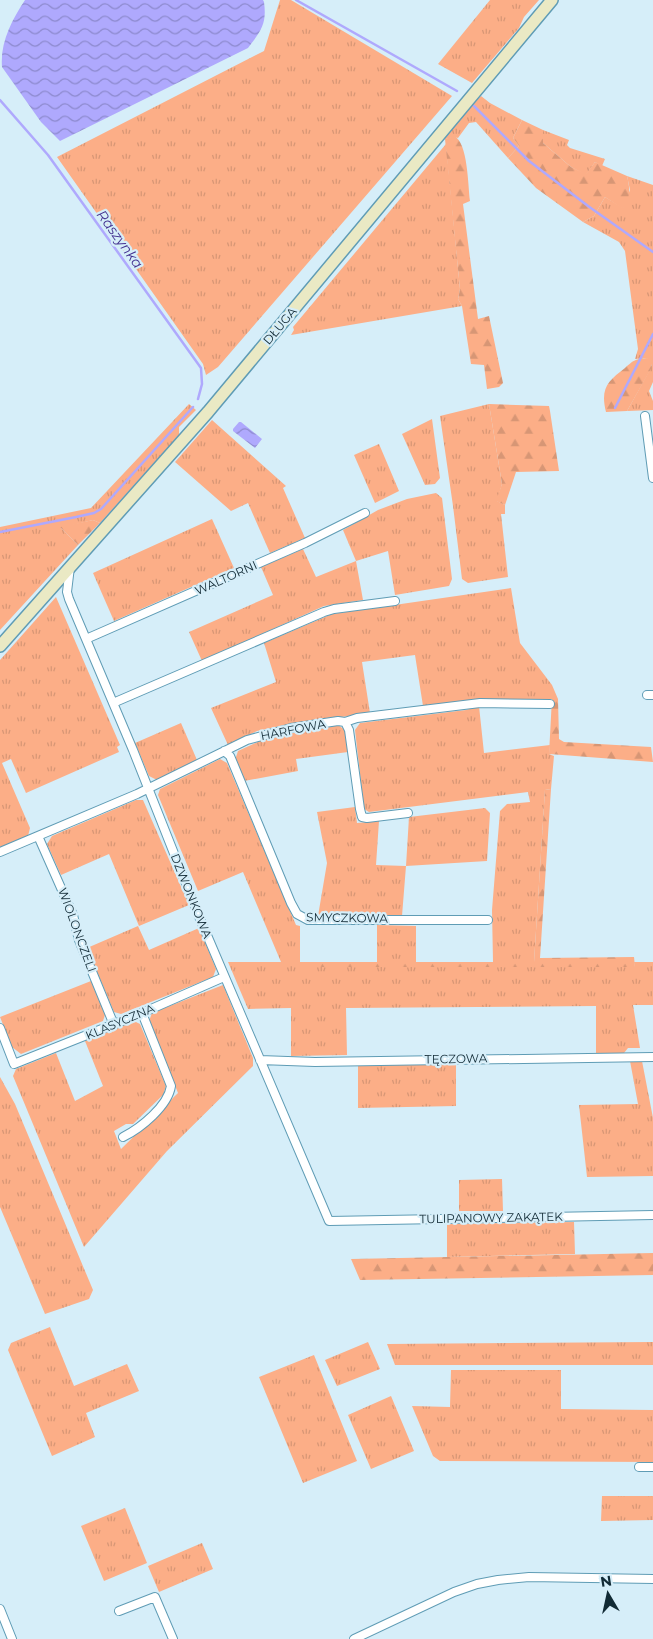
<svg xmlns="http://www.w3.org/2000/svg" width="653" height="1639" viewBox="0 0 653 1639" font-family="Montserrat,sans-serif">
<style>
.grass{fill:url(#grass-tufts)}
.forest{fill:url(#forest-firs)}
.water{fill:url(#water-waves)}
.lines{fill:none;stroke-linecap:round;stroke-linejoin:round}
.stream{stroke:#afa9fd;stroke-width:2.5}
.street-casing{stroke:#5f9cb5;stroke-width:10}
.secondary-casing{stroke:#5f9cb5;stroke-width:14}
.street{stroke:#fff;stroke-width:8}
.secondary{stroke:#eae9c4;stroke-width:11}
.labels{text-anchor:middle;stroke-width:4.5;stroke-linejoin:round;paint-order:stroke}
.street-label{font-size:12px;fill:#112a35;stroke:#d6eef9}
.water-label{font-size:14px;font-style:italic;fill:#43308f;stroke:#d6eef9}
</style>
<defs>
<pattern id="grass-tufts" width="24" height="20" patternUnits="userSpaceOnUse" patternTransform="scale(1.25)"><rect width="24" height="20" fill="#fcae87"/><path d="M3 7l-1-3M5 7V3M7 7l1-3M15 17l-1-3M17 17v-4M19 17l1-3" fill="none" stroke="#d79675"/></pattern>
<pattern id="forest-firs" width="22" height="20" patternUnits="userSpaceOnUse" patternTransform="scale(1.25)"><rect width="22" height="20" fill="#fcae87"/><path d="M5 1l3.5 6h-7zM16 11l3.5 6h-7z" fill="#d79675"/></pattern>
<pattern id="water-waves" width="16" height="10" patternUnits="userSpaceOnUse" patternTransform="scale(1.25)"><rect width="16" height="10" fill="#afa9fd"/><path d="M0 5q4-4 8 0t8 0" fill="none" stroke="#8d8ace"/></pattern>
</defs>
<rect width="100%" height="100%" fill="#d6eef9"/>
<path class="grass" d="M280,0H291L452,96L218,367L206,375L203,364L57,157L264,51Z
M490,0H539L524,17L519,28L472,83L438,64Z
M481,96L490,103L522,120L513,138L519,146L508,158L476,122L469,123L458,138L454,137L445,139V135Z
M543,130L569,140L567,145L570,148L605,159L602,166L595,162L586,175L571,167L543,143Z
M446,144L460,289L458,299L462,306L291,335L294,330L293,327Z
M627,176L653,185V382L649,391L653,401V410L627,411L652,366L647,358L635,359L638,349L625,251L619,242L583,222L594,216L605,197L623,208L630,190Z
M189,404L196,410L179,427V435L100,523L93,520L61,528L78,545L0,630V527L91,508Z
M489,404L502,484L497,501L505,505V514H501L508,577L468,583L462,579L453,506L440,416Z
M432,419L440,478L435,484L425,485L402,434Z
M212,420L286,486L283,488L305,538L270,553L248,503L231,511L175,462Z
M379,444L399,491L375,503L354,455Z
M436,493L442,498L452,579L449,586L395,595L388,551L356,561L363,600L324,606L202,661L189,632L273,595L261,567L303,549L316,577L356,561L343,530L378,510L407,499Z
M212,519L234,568L114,621L93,573Z
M511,588L520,643L552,685L558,699L475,700L423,706L415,655L362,662L370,713L290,724L257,731L228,745L211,708L276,682L264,643L332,614Z
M56,597L120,745L117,747L119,752L26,793L11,759L2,763L30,828L28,836L0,847V660Z
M479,706L484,753L550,745L549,754L554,756L551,789L545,790L534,962H493L492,910L500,811L507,804L530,802L528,792L369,812L364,809L355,730L360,723L466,710Z
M181,723L197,760L157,780L149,776L135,743Z
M338,725L345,730L348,752L296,759L298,771L244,781L235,760L238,751L269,737Z
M220,759L227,763L296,925L300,926V966L635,967L634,962H653V1005H633L640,1048H628L624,1053H596V1006L346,1008L347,1055L291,1056V1008L248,1009L228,962H281L243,872L198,891L158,795L160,789Z
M136,800H143L189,905L139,926L109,854L61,875L47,844L52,836Z
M355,807L357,823L379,821L376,865L406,866L409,817L485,808L490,813L487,861L406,866L402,916H318L327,863L317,812Z
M377,925L416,926V962H377Z
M138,926L149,950L199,928L216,969L213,977L121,1014L114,1012L87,948Z
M91,981L105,1015L103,1021L21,1054L12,1047L0,1017Z
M223,985L253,1058V1066L167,1151L84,1247L13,1076L16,1069L56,1053L75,1101L103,1086L85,1041L134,1021L140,1024L166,1086L163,1095L133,1124H126L114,1131L121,1149L178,1093L149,1021L152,1013Z
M630,1061H642L653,1118V1176L587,1177L579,1105L638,1104Z
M456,1064V1106L358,1108V1065Z
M0,1077L15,1104L93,1290L89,1299L45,1314L0,1207Z
M502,1179L503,1211H459V1180Z
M574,1222L575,1254L447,1257V1224Z
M50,1327L74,1386L127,1364L139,1391L86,1413L95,1437L52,1456L8,1350L11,1343Z
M368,1342L380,1369L337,1386L325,1360Z
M653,1342V1365H395L387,1344Z
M314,1355L357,1461L303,1483L259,1377Z
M451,1370H561V1409L653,1410V1462L440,1461L433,1456L412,1406L450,1407Z
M391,1396L414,1451L371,1469L348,1415Z
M602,1496H653V1520L601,1521Z
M125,1508L147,1563L104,1581L81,1526Z
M202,1543L213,1569L159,1592L148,1566Z"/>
<path class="forest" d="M522,120L543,130V143L571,167L586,174L595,162L627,176C630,188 631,198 623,209L605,197L594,216L583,222L536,188L508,158L519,146L513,138Z
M454,136C468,142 468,186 470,201L463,204L478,319L489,316L503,383L499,387L487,389L484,365L471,364L462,306L458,299L460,289L445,139Z
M647,358L650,359L652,367L627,411L606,412C600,388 608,381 625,368C634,360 635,359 647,358Z
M489,404L549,406L550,411L559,471L516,472L505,505L496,501L502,484Z
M93,520L100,523L78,545L60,527Z
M552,698L558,699L559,739L564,742L651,747L653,762L549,754Z
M551,789L540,958L634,957L635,967H300V962H534L545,790Z
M653,1253V1275L360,1280L351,1259Z"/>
<path class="water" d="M25,0H263L264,2C267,24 261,31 248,48L60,141L41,122L2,67C0,42 12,20 25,0Z
M239,422H241L262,439L255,448L233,431V429Z"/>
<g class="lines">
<path class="stream" d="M296,0L457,91
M0,100L48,155L201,368L202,384L198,399
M474,106L529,161L588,206L653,252
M615,408L653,334
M0,532L76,517L94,513L101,509L193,407"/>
<g class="street-casing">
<path id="street" d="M645,416L653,478
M70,567L67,592L69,599L133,750L198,914L329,1221L653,1215
M86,639L305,543L365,513
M647,695H653
M113,703L324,612L334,609L395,601
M345,722L349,730L360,809L362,817L367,818L408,813
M224,751L230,756L291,903L297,914L308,920H488
M38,836L73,915L79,940L114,1025
M0,852L137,794L247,740L291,728L338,721L345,722L357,718L480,703L550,704
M0,1028L14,1064L142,1013L224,977
M260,1060L315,1062L653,1057
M123,1137C141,1128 168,1106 171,1086L142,1013
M639,1467H653
M0,1609L12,1639
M119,1611L155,1597L173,1639
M354,1639L454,1592L477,1584L498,1580L529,1577L653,1579"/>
</g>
<g class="secondary-casing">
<path id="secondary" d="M0,646L208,412L552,0"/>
</g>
<use href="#street" class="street"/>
<use href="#secondary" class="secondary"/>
</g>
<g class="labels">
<g class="street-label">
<text transform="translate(280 326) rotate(-50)" y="4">DŁUGA</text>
<text transform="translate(226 578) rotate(-24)" y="4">WALTORNI</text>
<text transform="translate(293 730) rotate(-11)" y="4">HARFOWA</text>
<text transform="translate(191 896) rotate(68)" y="4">DZWONKOWA</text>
<text transform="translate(347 918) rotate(1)" y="4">SMYCZKOWA</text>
<text transform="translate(77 930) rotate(70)" y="4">WIOLONCZELI</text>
<text transform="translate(120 1022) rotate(-23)" y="4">KLASYCZNA</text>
<text transform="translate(456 1059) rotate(-1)" y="4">TĘCZOWA</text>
<text transform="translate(491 1218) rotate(-1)" y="4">TULIPANOWY ZAKĄTEK</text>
</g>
<g class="water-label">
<text transform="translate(120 239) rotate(54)" y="5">Raszynka</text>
</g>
</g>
<g transform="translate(608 1594) rotate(351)" stroke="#d6eef9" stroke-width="4" paint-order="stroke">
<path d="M0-4L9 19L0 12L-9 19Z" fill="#112a35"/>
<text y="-8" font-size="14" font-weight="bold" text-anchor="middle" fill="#112a35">N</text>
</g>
</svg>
